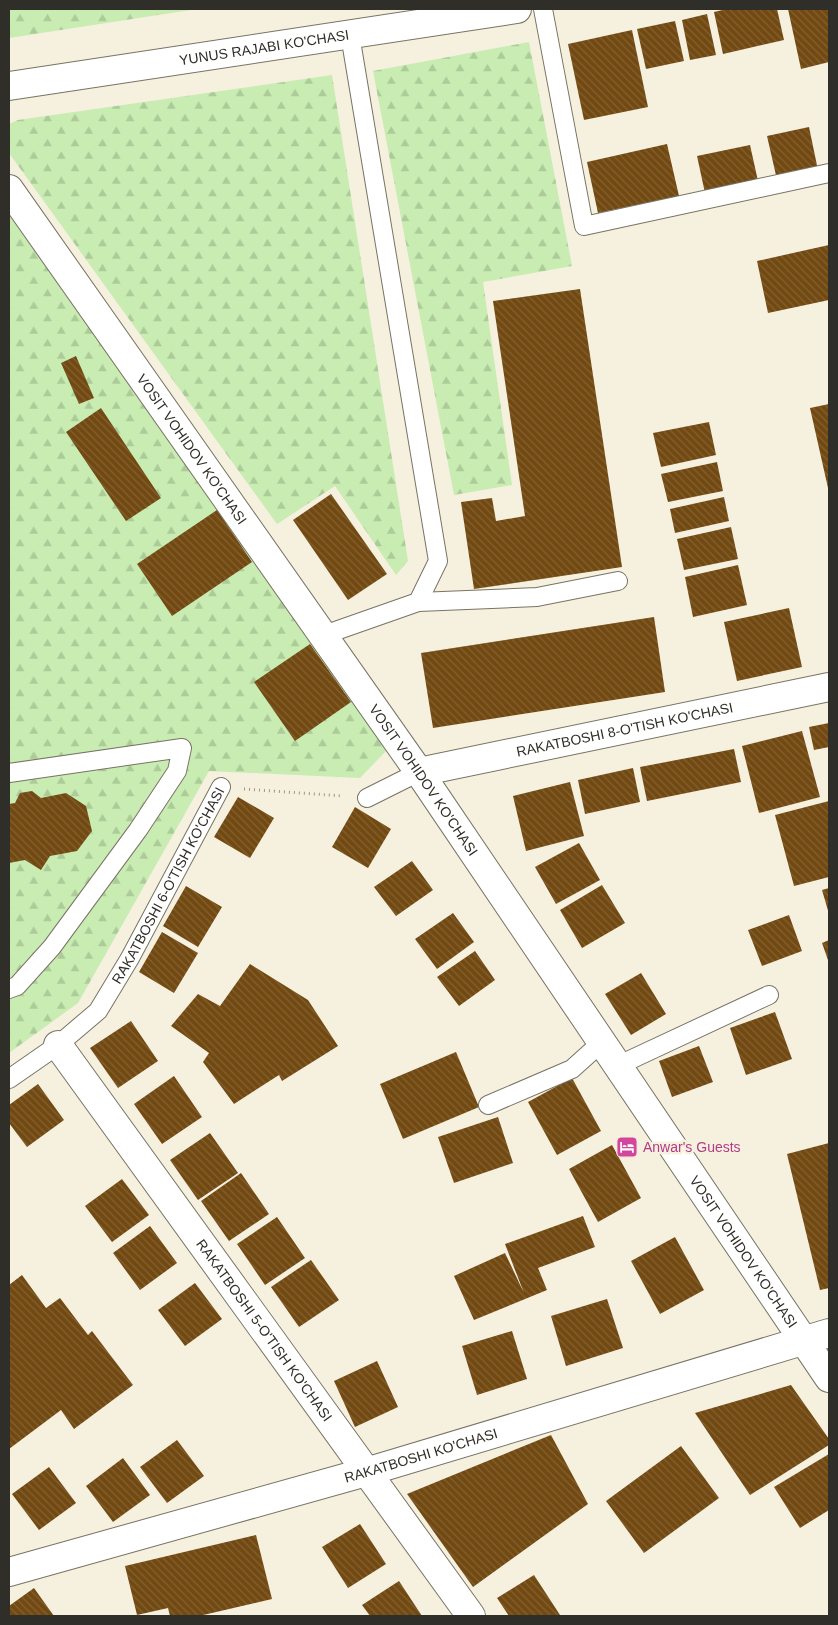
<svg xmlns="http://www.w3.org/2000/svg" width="838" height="1625" viewBox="0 0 838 1625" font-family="Helvetica,sans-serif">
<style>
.forest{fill:url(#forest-firs)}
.building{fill:url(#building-back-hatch)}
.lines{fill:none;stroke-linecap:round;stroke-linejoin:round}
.service-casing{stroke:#797365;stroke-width:20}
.minor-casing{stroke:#797365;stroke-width:30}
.path{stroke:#9b978b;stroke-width:3;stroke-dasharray:1 4;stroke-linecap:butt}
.service{stroke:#fff;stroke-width:18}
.minor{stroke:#fff;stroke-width:28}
.labels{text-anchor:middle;stroke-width:5;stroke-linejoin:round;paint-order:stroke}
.street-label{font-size:14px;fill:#302e28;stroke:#f6f0df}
.hotel-label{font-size:14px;fill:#b23c85;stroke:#f6f0df;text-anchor:start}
</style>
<defs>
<pattern id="forest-firs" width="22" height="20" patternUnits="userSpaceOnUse" patternTransform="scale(1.25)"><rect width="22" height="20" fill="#c8ecb2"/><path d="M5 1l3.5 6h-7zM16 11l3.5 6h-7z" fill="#accb99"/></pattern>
<pattern id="building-back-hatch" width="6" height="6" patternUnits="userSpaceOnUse" patternTransform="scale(1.25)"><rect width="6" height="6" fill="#724911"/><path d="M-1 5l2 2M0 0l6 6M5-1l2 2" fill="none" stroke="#826134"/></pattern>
</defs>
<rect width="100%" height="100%" fill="#f6f0df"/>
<path class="forest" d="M9,9H197L9,38Z
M529,42L572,266L483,282L512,485L454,495L373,71Z
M332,75L408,561L396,575L335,486L277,524L9,153V124L18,120Z
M9,210L387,750L360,778L209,771L78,1003L9,1053Z"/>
<path class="building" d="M727,9H777L784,40L723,54L714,12Z
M788,9H829V62L801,69Z
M707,14L716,55L690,60L682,20Z
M675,21L684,61L646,69L637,29Z
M632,30L648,107L584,120L568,44Z
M809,127L819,175L778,184L767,136Z
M667,144L679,196L598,213L587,162Z
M750,145L758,181L705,193L697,156Z
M829,245V300L768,313L757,261Z
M580,289L622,567L474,589L461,502L492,498L496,521L525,516L493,301Z
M76,356L94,398L79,404L61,363Z
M829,404V488H828L810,408Z
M101,408L161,498L126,521L66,432Z
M709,422L716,455L661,467L653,433Z
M717,462L723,491L668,502L661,474Z
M331,494L387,574L348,600L293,520Z
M724,497L729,521L675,533L670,509Z
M217,510L252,562L172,616L137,564Z
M731,527L738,559L684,570L677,539Z
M738,565L747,605L693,617L685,577Z
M789,608L802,667L737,681L724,622Z
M654,617L665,692L433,728L421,653Z
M310,644L351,702L295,741L254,682Z
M829,723V747L814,750L809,727Z
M802,731L820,797L759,813L742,746Z
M734,749L741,782L647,801L640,767Z
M633,768L640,802L585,814L578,780Z
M570,782L584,836L526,851L513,796Z
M32,791L41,798L66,793L86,806L92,831L77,851L50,856L41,870L25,860L9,863V804L15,803L20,793Z
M238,797L274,818L250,858L214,837Z
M829,801V877L794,886L775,815Z
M355,807L391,829L368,868L332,847Z
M579,843L600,880L556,904L535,867Z
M412,861L433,890L396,916L374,887Z
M602,885L625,923L582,948L560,910Z
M186,886L222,907L198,947L163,926Z
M829,888V914L822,890Z
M453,913L474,942L437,969L415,939Z
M789,915L802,951L762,966L748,930Z
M162,932L198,953L174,993L139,972Z
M829,940V963L822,943Z
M475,951L495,980L459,1006L437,977Z
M250,964L308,1000L338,1046L282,1081L279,1075L234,1104L203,1062L209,1053L171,1026L198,994L220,1006Z
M641,973L666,1014L631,1035L605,994Z
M775,1012L792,1059L746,1075L730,1028Z
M131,1021L158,1061L118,1088L90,1048Z
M699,1046L713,1082L672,1097L659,1061Z
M456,1052L479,1107L403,1139L380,1084Z
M174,1076L202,1117L162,1144L134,1104Z
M572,1078L601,1131L557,1155L528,1102Z
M38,1084L64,1120L27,1147L9,1123V1105Z
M498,1117L513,1163L454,1183L438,1137Z
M210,1133L238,1173L198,1200L170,1160Z
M829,1143V1288L820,1290L787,1154Z
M612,1145L641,1198L598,1222L569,1169Z
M241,1173L269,1214L229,1241L201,1201Z
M122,1179L149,1215L112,1242L85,1206Z
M583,1216L595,1247L538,1268L547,1290L474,1320L454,1276L505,1253L524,1293L505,1244Z
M277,1217L305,1258L265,1285L237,1244Z
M150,1226L177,1263L140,1290L113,1253Z
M675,1237L704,1290L660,1314L631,1261Z
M311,1260L339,1300L299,1327L271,1287Z
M22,1275L46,1308L60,1298L88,1335L92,1331L133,1385L74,1429L61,1410L9,1449V1285Z
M195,1283L222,1319L185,1346L158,1310Z
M607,1299L623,1348L566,1366L551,1316Z
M512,1331L527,1379L477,1395L462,1346Z
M377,1361L398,1407L355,1427L334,1381Z
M791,1385L829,1439V1445L750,1495L695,1413Z
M551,1435L588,1504L473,1587L407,1494Z
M177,1440L204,1476L167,1503L140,1467Z
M681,1446L719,1498L644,1553L606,1501Z
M829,1454V1510L800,1528L774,1487Z
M123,1458L150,1495L113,1522L86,1486Z
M49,1467L76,1503L39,1530L12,1494Z
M360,1524L386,1564L348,1588L322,1547Z
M256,1535L272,1599L199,1616H170L168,1608L137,1615L125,1566Z
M534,1575L560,1615L509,1616L497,1598Z
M399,1581L422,1616H370L362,1605Z
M34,1588L54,1616H9V1606Z"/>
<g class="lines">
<g class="service-casing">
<g id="service">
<path d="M543,9L584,226L829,173"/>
<path d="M418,602L537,597L618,581"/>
<path d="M324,635L418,602L438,561L350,35"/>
<path d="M9,773L182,748L177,771L138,830L52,947L17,986L9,989"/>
<path d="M367,798L419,772"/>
<path d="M617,1066L769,995"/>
<path id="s1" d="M9,1079L58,1045L98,1011L130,958L221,787"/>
<path d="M488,1105L572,1069L602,1042"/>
</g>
</g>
<g class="minor-casing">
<g id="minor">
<path id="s2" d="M9,86L517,9"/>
<path id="s3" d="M9,189L419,772L829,1378"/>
<path id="s4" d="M419,772L829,687"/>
<path id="s5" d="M58,1045L471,1616"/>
<path id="s6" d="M9,1572L366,1472L829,1333"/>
</g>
</g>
<path class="path" d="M244,789L343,796"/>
<use href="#service" class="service"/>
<use href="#minor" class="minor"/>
</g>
<defs>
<g id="hotel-square" transform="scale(1.125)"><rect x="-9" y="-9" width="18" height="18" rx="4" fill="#d1479c" stroke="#f6f0df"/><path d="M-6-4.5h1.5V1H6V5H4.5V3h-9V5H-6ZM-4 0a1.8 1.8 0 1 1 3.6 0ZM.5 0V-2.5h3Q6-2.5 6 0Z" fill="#fff"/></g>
</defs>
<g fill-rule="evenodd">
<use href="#hotel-square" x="627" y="1147"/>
</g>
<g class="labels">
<g class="street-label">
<text dy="5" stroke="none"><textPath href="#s2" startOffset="258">YUNUS RAJABI KO'CHASI</textPath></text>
<text dy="5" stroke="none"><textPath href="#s3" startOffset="318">VOSIT VOHIDOV KO'CHASI</textPath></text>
<text dy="5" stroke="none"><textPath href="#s4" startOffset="210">RAKATBOSHI 8-O'TISH KO'CHASI</textPath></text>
<text dy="5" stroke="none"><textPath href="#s3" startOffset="722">VOSIT VOHIDOV KO'CHASI</textPath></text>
<text dy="5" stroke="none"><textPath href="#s1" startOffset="256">RAKATBOSHI 6-O'TISH KO'CHASI</textPath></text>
<text dy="5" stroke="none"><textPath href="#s3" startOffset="1292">VOSIT VOHIDOV KO'CHASI</textPath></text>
<text dy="5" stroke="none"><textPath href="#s5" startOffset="352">RAKATBOSHI 5-O'TISH KO'CHASI</textPath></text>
<text dy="5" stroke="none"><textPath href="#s6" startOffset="428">RAKATBOSHI KO'CHASI</textPath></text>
</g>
<g class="hotel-label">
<text x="643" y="1152">Anwar's Guests</text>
</g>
</g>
<rect width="838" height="1625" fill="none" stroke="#302e28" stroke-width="20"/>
</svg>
